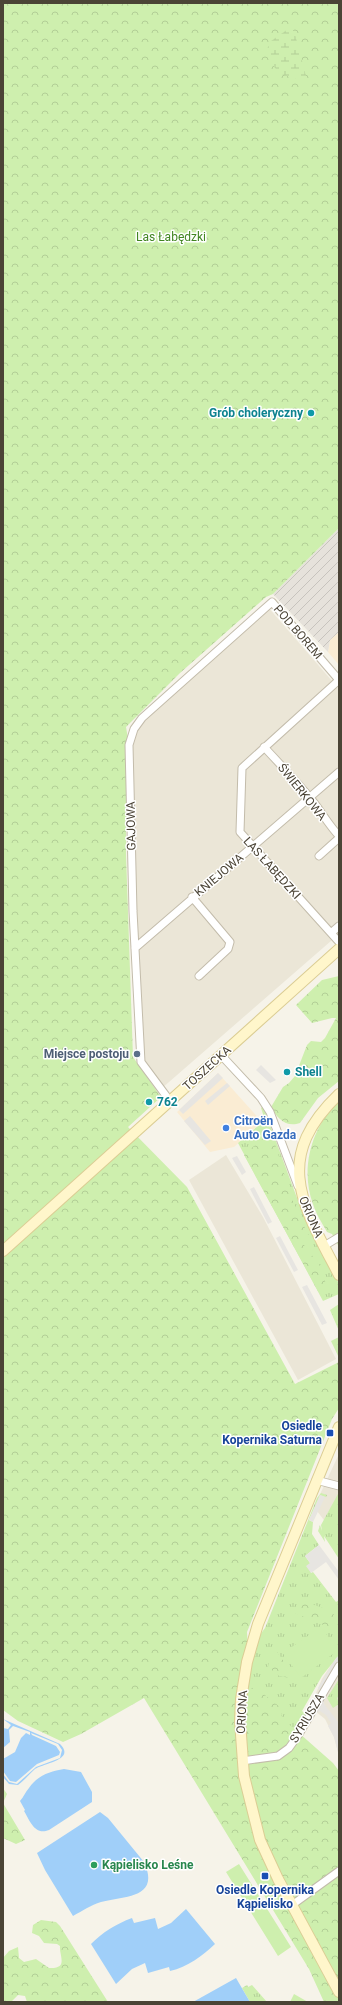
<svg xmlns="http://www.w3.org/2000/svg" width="342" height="2005" viewBox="0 0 342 2005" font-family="Roboto,sans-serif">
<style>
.residential{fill:#ebe6d7}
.commercial{fill:#faecd3}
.industrial{fill:url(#industrial-furrows)}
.grass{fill:url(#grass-tufts)}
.forest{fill:url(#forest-crowns)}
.wetland{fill:url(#wetland-marsh)}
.pitch{fill:#ceefae}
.parking{fill:#e7e5e1}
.water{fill:#a0cff9}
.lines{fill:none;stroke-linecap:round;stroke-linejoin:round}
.street-casing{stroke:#c3bcab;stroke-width:9}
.secondary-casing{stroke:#dbcd94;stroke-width:12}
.street{stroke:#fff;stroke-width:7}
.secondary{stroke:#fff6cb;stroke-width:10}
.culture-dot{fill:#0f9aa8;stroke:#fff;stroke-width:1.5}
.service-dot{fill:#5c6f8a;stroke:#fff;stroke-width:1.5}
.shop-dot{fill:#3f7fe0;stroke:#fff;stroke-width:1.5}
.transit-dot{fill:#1a4fb4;stroke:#fff;stroke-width:1.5}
.leisure-dot{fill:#2e9e5b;stroke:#fff;stroke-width:1.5}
.labels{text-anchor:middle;stroke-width:3;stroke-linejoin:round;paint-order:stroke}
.park-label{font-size:12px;fill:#418521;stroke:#fff}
.culture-label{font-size:12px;font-weight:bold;fill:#0d838f;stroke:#fff;text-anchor:start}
.street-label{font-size:12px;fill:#4b4436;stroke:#fff}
.service-label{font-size:12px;font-weight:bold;fill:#4e5e75;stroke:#fff;text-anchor:end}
.shop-label{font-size:12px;font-weight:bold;fill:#366cbe;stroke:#fff;text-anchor:start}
.transit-label{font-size:12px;font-weight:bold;fill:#164399;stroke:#fff;text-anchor:end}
.leisure-label{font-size:12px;font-weight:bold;fill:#27864d;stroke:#fff;text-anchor:start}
</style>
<defs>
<pattern id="industrial-furrows" width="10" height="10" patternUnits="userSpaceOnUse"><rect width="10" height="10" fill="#e6e2db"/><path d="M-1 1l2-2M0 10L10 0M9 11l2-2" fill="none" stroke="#c7c3bd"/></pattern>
<pattern id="grass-tufts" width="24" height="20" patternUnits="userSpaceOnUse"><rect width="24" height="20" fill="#ceefae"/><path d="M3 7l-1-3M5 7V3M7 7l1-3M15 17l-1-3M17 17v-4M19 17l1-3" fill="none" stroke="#b2ce96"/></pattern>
<pattern id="forest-crowns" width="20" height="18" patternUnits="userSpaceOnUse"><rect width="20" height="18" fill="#ceefae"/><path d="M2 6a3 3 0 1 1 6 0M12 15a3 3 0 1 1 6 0" fill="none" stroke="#b2ce96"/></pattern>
<pattern id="wetland-marsh" width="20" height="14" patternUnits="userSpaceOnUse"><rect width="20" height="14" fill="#ceefae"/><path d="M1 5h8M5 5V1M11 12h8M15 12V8" fill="none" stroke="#b2ce96"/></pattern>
</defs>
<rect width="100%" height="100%" fill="#f6f3e9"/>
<path class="residential" d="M267,606L339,689V934L161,1089L143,1062L130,730Z
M226,1155L263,1217L336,1359L298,1380L189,1180Z
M339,1454V1540L314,1507Z
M339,1657V1756L334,1737L325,1719L310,1707L322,1679L333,1662Z"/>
<path class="commercial" d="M339,632V665L328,652L330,640Z
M218,1073L262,1122L234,1147L210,1152L177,1112Z"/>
<path class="industrial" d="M339,528V632L330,640L328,652L273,594Z"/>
<path class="grass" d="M263,1106L297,1198L339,1284V1294L323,1301L238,1143L265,1120L261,1108Z
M339,1304V1331L330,1310Z
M339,1337V1358L331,1341Z
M339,1492V1559L324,1536L325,1542L318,1531L320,1525L322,1531L321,1525Z
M321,1493L327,1495L326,1497L320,1495L309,1520L313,1522L312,1534L319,1545L305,1556L310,1563L311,1573L313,1572L336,1602L339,1600V1655L322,1676L302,1711L306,1714L292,1737L248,1687C251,1669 253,1643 265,1628L317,1498Z
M339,1679V1696L337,1698L339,1704L333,1708L327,1698Z
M247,1985L248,1987L252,1985L267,2002H250L242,1988Z"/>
<path class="forest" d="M3,3H339V528L273,594L266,597L180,673L126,727L129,745L126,773V854L133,1057L161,1097L128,1127L187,1187L295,1384L339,1362V1408L332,1419L247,1632L250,1687L260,1691L281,1708L282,1718L333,1763L339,1771V2002H324L309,1969L144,1698L81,1734L63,1742L18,1721L3,1710Z
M339,976V1081L318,1098L300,1123C286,1128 277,1118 271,1107L283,1087L289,1083L295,1076L307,1045L311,1041L321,1042L325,1038L336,1018H332L312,1023L296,1005L322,980Z
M339,1102V1247L332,1234L327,1232C322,1223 316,1214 313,1204C300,1170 311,1126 339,1102Z
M271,1131L292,1199L310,1239L301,1241L323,1270L326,1286L318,1291L244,1155Z
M306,1602L334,1612L332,1627H328L295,1613L299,1604Z
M275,1652H277C283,1660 289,1668 290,1678L279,1676L268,1667L271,1655Z
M3,1788L7,1794L3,1803L25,1840L16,1844L3,1838Z
M41,1920L56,1922L60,1926L108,2002H27L25,1996L18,1995L11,2002H3V1958L9,1951L18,1947L19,1958L24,1962L36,1959L49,1968C69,1969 59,1956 60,1946L57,1944L44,1943L39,1936L32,1933L33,1925Z"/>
<path class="wetland" d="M288,29L293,30L295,34L307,80C282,76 274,75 267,49L271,41Z"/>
<path class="pitch" d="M321,1627L338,1650L301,1678L283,1653Z
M239,1864L291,1947L278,1956L226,1872Z
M294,1994L308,2002H290Z"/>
<path class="parking" d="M261,1065L276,1080L270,1083L256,1070Z
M218,1073L223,1078L183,1114L179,1110Z
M227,1083L230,1086L208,1105L205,1101Z
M190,1116L211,1141L205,1145L184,1121Z
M237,1156L246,1172L242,1175L232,1158Z
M254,1187L272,1222L268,1224L250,1189Z
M280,1236L298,1270L294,1272L276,1238Z
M307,1285L327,1323L322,1325L302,1287Z
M320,1495L325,1497L313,1522L309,1520Z
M319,1545L339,1572V1580L326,1562L311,1573L306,1566L310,1563L305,1556Z
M339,1656V1673L324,1701V1704L339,1723V1756L334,1737L328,1726L331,1723L326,1715L320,1711L310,1715L307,1713L321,1692L318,1688L336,1658Z"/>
<path class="water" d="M3,1719L60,1744C76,1760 44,1763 35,1769C29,1774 25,1780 18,1785L9,1784L3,1777V1774L9,1782L17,1784L36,1767L60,1758L62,1750L58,1744L31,1733L32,1735L56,1746L60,1752L59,1755L37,1764L16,1782L10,1781L3,1771V1759L15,1752L21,1738L26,1733L30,1735V1732L13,1726L9,1730L10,1742L3,1748V1728L8,1729L11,1725Z
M64,1769L81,1772L92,1792V1802L49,1830C35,1836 30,1821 24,1811L25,1810L20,1801C24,1797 25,1792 29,1788C37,1776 50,1771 64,1769Z
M100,1812L108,1818L144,1862C161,1899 123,1896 101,1902C91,1905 82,1911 73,1916L45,1870L37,1853Z
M186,1909L215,1944C202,1956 188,1967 170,1971L169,1967L148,1973L145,1963L132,1969L116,1984L91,1944C103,1932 116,1924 132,1918L134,1923L155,1918L158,1929L171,1923Z
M236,1978L250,2002H193Z"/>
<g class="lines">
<g class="street-casing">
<path id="street" d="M339,680L242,768L240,832L339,942
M264,747C280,764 296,781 311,799C321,811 328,824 339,836
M319,856L339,838
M192,897L230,942L228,949L199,976
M331,933L339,926
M135,948L339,772
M221,1055L261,1098L270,1112L298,1186
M170,1101L141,1062L133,911L129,745L134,729L142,718L272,602L339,680
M324,1246L339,1237
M316,1480L339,1486
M242,1761L278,1756L289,1748L299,1734L339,1666
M292,1905L339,1871"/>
</g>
<g class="secondary-casing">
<path id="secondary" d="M339,1094C271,1159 303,1206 339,1275
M3,1251L339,949
M339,1427L258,1624L247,1662L241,1699L240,1721L244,1776L260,1840L278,1879L339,1992"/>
</g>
<use href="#street" class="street"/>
<use href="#secondary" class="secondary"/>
</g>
<g class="culture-dot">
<circle cx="311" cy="413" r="4"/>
<circle cx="287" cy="1072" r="4"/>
<circle cx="149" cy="1102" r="4"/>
</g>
<circle class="service-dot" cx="137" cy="1054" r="4"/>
<circle class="shop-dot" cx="226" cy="1128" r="4"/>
<g class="transit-dot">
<rect x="326" y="1429" width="8" height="8" rx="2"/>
<rect x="261" y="1872" width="8" height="8" rx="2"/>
</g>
<circle class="leisure-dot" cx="94" cy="1865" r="4"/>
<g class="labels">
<g class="park-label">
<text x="171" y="241">Las Łabędzki</text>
</g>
<g class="culture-label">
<text x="303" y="417" text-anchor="end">Grób choleryczny</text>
<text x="295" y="1076">Shell</text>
<text x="157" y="1106">762</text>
</g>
<g class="street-label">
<text transform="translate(298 632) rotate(49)" y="4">POD BOREM</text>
<text transform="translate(302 792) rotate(51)" y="4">ŚWIERKOWA</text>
<text transform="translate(131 826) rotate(-91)" y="4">GAJOWA</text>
<text transform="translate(272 868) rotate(48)" y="4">LAS ŁABĘDZKI</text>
<text transform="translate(219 875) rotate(-40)" y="4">KNIEJOWA</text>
<text transform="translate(207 1068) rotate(-42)" y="4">TOSZECKA</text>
<text transform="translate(311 1217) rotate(67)" y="4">ORIONA</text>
<text transform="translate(242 1712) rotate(-87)" y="4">ORIONA</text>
<text transform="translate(307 1718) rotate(-59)" y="4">SYRIUSZA</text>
</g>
<g class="service-label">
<text x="129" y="1058">Miejsce postoju</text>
</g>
<g class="shop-label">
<text x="234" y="1125">Citroën<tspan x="234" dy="14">Auto Gazda</tspan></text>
</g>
<g class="transit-label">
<text x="322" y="1430">Osiedle<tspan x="322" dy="14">Kopernika Saturna</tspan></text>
<text x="265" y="1894" text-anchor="middle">Osiedle Kopernika<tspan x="265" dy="14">Kąpielisko</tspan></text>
</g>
<g class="leisure-label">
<text x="102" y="1869">Kąpielisko Leśne</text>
</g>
</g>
<rect width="342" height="2005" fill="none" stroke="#4b4436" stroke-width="8"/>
</svg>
